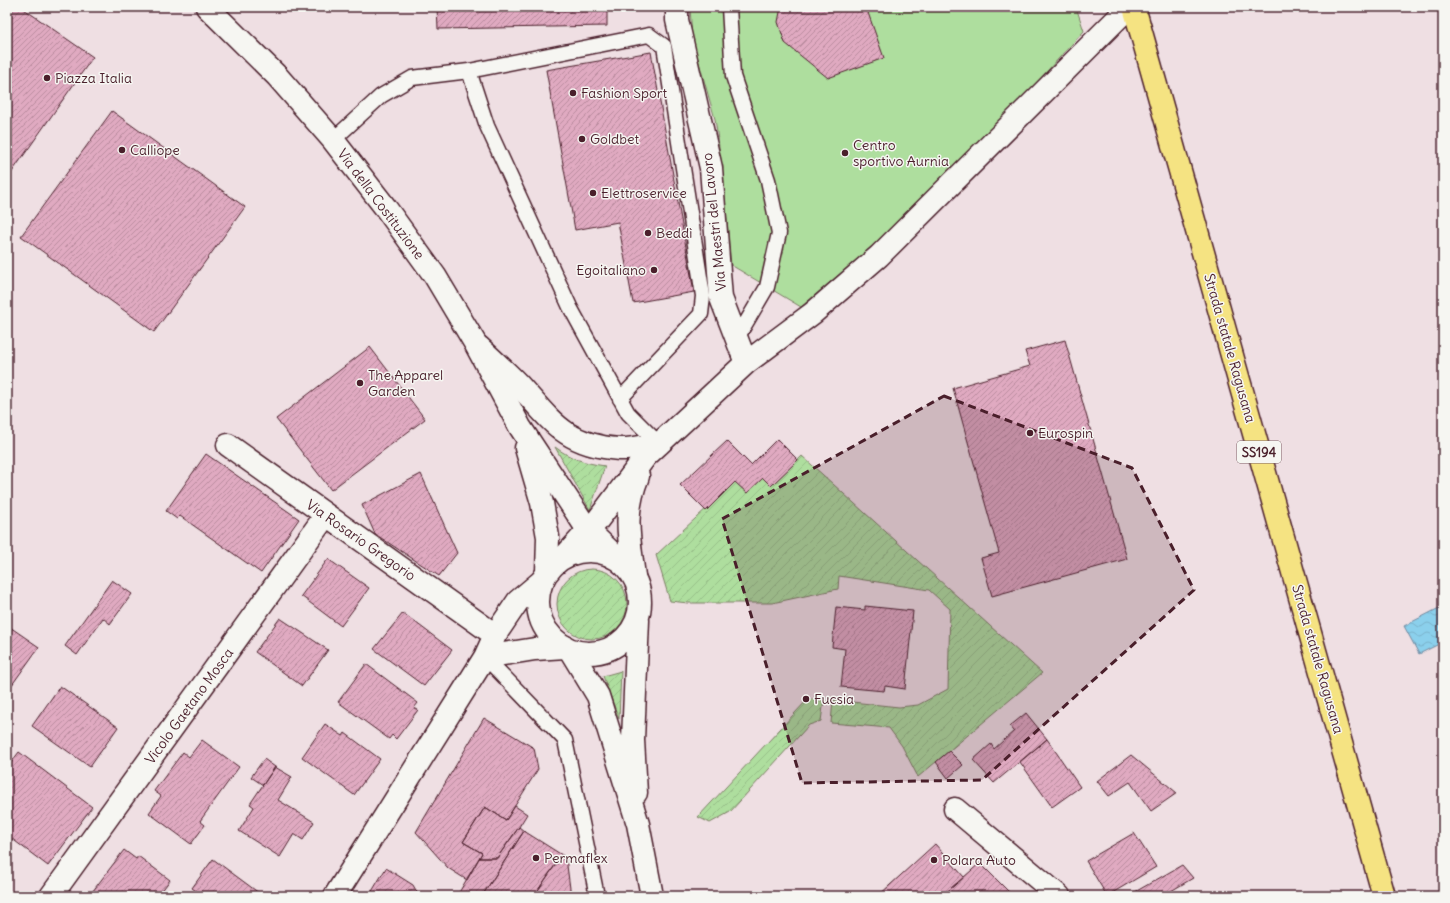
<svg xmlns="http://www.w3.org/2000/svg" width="1450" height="903" viewBox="0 0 1450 903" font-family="Delius,sans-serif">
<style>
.grass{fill:#aede9e;stroke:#7c7e64}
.garden{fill:url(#garden-furrows);stroke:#7c7e64}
.water{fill:url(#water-waves);stroke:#71899f}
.building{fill:url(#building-hatch);stroke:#4a1f2b}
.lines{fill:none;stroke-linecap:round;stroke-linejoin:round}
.service-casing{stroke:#4a1f2b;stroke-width:17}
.minor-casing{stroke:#4a1f2b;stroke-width:25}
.secondary-casing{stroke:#4a1f2b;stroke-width:25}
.primary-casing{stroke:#4a1f2b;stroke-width:25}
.service{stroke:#f6f6f2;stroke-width:14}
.minor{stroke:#f6f6f2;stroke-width:22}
.secondary{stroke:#f6f6f2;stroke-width:22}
.primary{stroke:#f5e382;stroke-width:22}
.marked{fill:#4a1f2b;fill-opacity:0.2;stroke:#4a1f2b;stroke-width:3;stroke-dasharray:8 5;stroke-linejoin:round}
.poi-dot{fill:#4a1f2b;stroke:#f6f6f2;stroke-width:1.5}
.labels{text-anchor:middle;stroke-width:3;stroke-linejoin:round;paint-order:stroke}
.shield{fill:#f6f6f2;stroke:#7e6067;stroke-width:1}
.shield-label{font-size:13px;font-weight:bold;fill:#4a1f2b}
.poi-label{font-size:14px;fill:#4a1f2b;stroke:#f6f6f2;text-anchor:start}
.street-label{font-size:14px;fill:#4a1f2b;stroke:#f6f6f2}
</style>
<defs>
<pattern id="garden-furrows" width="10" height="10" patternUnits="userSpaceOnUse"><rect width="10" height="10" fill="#aede9e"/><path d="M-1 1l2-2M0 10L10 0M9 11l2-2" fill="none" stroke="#97be88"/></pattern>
<pattern id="water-waves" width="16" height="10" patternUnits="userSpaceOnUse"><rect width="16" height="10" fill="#8bd0ec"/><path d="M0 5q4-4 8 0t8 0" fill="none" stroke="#79b2cb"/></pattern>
<pattern id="building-hatch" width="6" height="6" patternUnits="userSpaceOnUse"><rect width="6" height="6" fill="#e0aac1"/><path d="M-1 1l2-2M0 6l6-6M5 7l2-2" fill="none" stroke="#b88a9d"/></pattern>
</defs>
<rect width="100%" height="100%" fill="#efdfe3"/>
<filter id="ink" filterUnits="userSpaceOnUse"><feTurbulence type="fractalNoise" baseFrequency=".025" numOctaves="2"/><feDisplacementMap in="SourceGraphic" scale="8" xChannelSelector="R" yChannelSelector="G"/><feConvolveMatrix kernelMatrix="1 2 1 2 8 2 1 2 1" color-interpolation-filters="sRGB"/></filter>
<g filter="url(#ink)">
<path class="grass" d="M690,7H1076L1084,31L990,133L904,219L801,307L731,265L723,174L715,119L692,38Z"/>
<path class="garden" d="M555,447C571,459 585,463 605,466L590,510Z
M802,456L1042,673L918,777L902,746L889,728L831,723L833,700L899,707L918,705L948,689L950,609L929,590L839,576L838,589L772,603H688L670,601L656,555L735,482L747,493L763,478L771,486Z
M557 604a35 35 0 1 1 70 0a35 35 0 1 1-70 0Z
M621,671L619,719L603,676Z
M808,699L824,700L821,721L809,725L730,812L710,823L698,817Z"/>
<path class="water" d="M1443,606V642L1419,654L1404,626Z"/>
<path class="building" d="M7,7H21L93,57L7,179Z
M437,7H607V26L438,29Z
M781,7H866L884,58L828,78L785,43L778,22Z
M651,52L694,292L633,303L618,222L575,230L546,70Z
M112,111L245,207L154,332L21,236Z
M1065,340L1127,559L992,596L981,558L999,553L953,388L1030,366L1025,351Z
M370,347L425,419L331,490L276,419Z
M777,439L798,460L771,486L763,478L747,493L735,482L706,511L680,485L727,441L751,465Z
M206,454L299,519L261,573L180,516L177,519L166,511Z
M421,474L457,553L439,576L375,534L362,505Z
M328,559L369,588L341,626L301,596Z
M112,580L132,594L110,624L103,618L77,655L65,646Z
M865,606L913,611L905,689L885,686L884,691L841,687L845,649L832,647L836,607L865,610Z
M403,613L452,650L424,686L374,649Z
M280,618L328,650L302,686L255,652Z
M7,625L39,647L9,689L7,688Z
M366,664L418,703L414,708L418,710L396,739L392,735L389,739L338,702Z
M60,686L118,727L90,767L32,726Z
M1026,713L1047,739L994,783L973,760L991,744L994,749L1014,731L1010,726Z
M484,718L534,748L538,769L506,820L485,807L463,842L482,853L467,880L448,868L416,832Z
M325,724L343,736L345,733L380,759L354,795L302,757Z
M1047,739L1080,787L1052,807L1020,762Z
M202,740L239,767L200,821L205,825L191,844L149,813L161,796L154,791L183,752L189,757Z
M949,751L963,765L948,778L936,762Z
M19,752L92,807L48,866L7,835V768Z
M1131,755L1177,793L1151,811L1130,782L1109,796L1097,781Z
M264,759L275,767L263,785L251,777Z
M275,767L292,777L278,800L314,822L303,840L294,834L280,857L239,831L254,807L250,804Z
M515,806L527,814L519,827L497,858H479L482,853L463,842L485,807L506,820Z
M519,827L524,831L482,896H457L479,858H497Z
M524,831L562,855L534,896H482Z
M1134,833L1156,867L1107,896L1086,861Z
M935,844L964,877L942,896H878Z
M124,850L136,859L138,856L170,880L158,896H89Z
M562,855L566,858L571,896H534Z
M213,859L263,896H203L192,888Z
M980,863L1013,896H942L964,877Z
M1182,865L1193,878L1171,891L1175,896H1128Z
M386,868L413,885L419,896H376L371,893Z"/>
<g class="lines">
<g class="service-casing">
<path id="service" d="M729,7L733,76L768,180L779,233L767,287L737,338
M469,71L487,126L570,307L628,413L659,444
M333,140L381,96L412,78L469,71L649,35L664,46L703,296L701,314L620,399
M485,657L565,740L597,896"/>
</g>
<g class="minor-casing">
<path id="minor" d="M677,7V20L711,168L721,298L746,363
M479,347C492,359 505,371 517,383C551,420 564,445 619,449C632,450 646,445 659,444
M228,445L495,635
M565,556L597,521L646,456L659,444L746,363L813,313L879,256L1129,7
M634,576C629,538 623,513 638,476
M485,657L535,649L565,647
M955,809L1059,896
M51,896L326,515
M335,896L485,657L495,635L518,601L543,580"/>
</g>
<g class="secondary-casing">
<path id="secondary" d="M207,7L277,76L333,140L385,207L435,276L475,343L520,427L588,530L618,559
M526,448L542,503L548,537L547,572
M538 602a51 51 0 1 1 102 0a51 51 0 1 1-102 0Z
M570,650L598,696L638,824L652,896
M636,793L633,740L638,620"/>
</g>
<g class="primary-casing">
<path id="primary" d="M1134,7L1384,896"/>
</g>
<use href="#service" class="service"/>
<use href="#minor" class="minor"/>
<use href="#secondary" class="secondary"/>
<use href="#primary" class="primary"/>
</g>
</g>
<path class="marked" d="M944,396L1132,468L1194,590L982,780L802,783L722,519Z"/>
<g class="poi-dot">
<circle cx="47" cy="78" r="4"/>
<circle cx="573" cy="93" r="4"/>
<circle cx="582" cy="139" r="4"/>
<circle cx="122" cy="150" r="4"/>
<circle cx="845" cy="153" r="4"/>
<circle cx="593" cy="193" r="4"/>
<circle cx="648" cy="233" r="4"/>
<circle cx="654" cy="270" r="4"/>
<circle cx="360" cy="383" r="4"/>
<circle cx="1030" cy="433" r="4"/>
<circle cx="806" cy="699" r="4"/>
<circle cx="536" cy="858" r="4"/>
<circle cx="934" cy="860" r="4"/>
</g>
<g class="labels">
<rect class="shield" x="1237" y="441" width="44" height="22" rx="3"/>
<g class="shield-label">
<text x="1259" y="457">SS194</text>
</g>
<g class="poi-label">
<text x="55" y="83">Piazza Italia</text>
<text x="581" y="98">Fashion Sport</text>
<text x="590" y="144">Goldbet</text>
<text x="853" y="150">Centro<tspan x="853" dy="16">sportivo Aurnia</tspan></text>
<text x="130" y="155">Calliope</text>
<text x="601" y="198">Elettroservice</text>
<text x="656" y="238">Beddì</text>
<text x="646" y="275" text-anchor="end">Egoitaliano</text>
<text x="368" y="380">The Apparel<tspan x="368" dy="16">Garden</tspan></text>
<text x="1038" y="438">Eurospin</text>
<text x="814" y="704">Fucsia</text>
<text x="544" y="863">Permaflex</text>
<text x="942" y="865">Polara Auto</text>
</g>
<g class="street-label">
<text transform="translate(381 204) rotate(53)" y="5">Via della Costituzione</text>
<text transform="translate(714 222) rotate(-96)" y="5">Via Maestri del Lavoro</text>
<text transform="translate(1230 348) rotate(74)" y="5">Strada statale Ragusana</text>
<text transform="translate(361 540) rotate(35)" y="5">Via Rosario Gregorio</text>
<text transform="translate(1318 659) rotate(74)" y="5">Strada statale Ragusana</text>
<text transform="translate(189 706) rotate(-54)" y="5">Vicolo Gaetano Mosca</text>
</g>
</g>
<rect width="1450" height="903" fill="none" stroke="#f6f6f2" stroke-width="24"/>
<rect x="12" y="12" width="1426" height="879" fill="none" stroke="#4a1f2b" stroke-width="1.5" filter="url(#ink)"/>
</svg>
